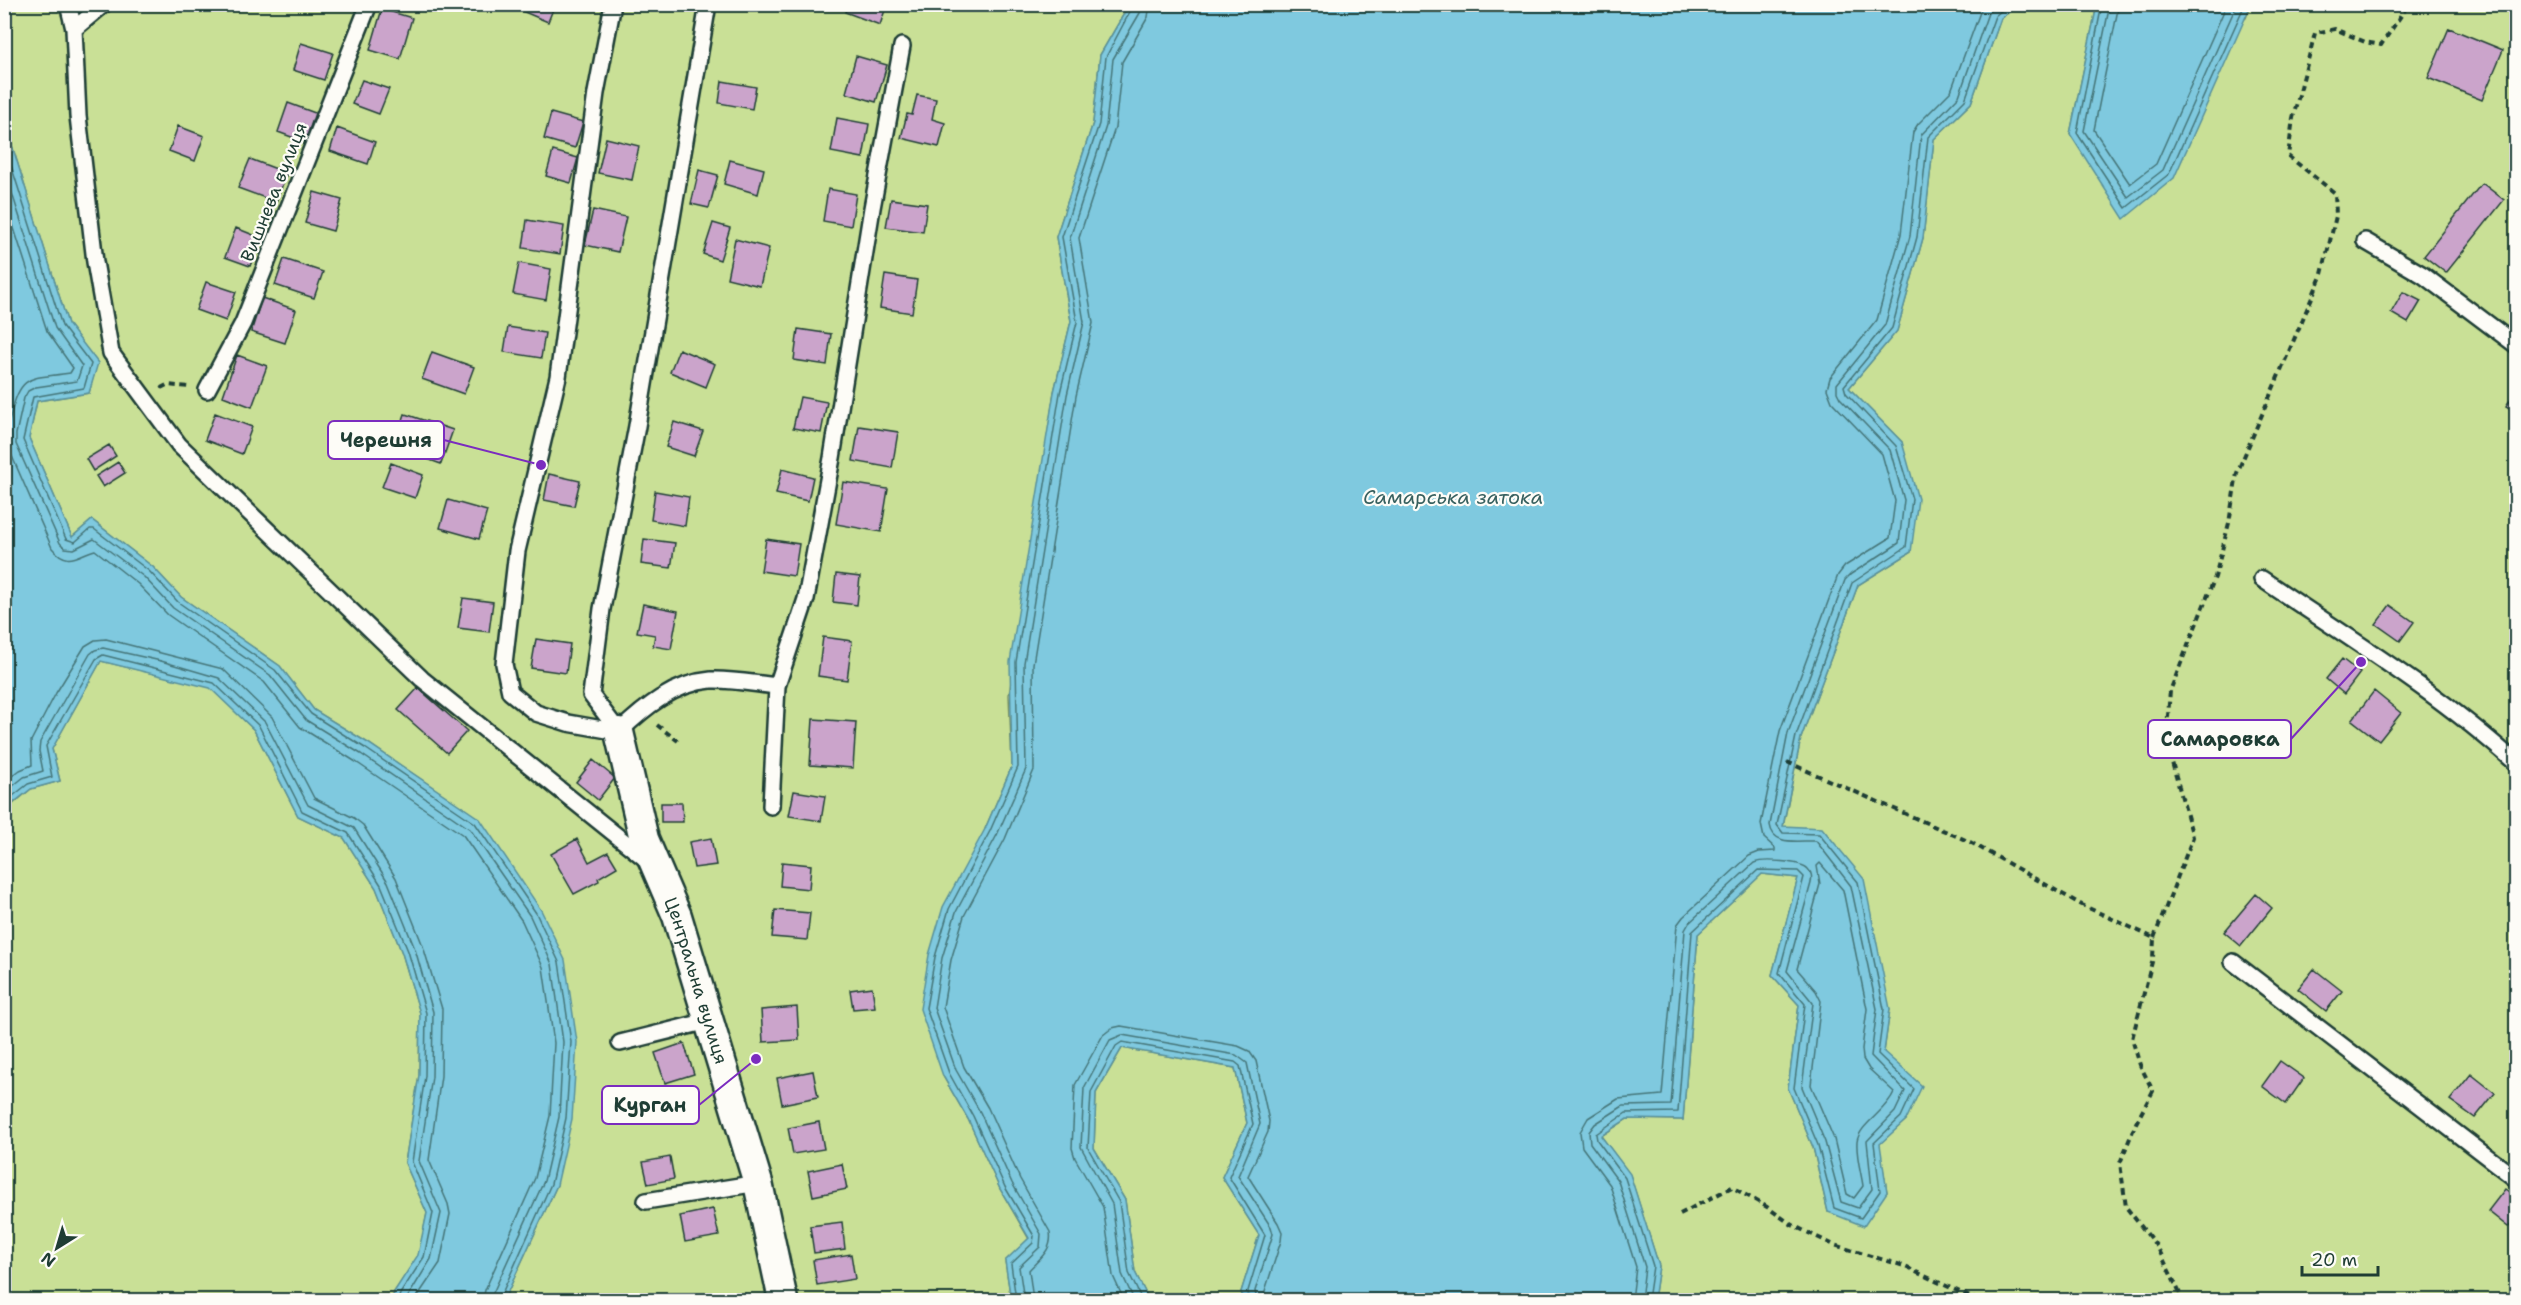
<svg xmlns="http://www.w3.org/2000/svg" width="2521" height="1305" viewBox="0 0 2521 1305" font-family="'Shantell Sans',sans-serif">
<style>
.green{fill:#c9e096;stroke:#748e65;stroke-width:1.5}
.water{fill:#7fc9df;stroke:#59919b;stroke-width:1.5}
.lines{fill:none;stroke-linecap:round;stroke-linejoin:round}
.shore{stroke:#457578;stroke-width:1.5}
.building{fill:#cba4cb;stroke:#1f3d34;stroke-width:1.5}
.lane-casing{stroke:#1f3d34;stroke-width:20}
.street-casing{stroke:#1f3d34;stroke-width:33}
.path{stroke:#1f3d34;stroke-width:4;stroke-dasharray:6 4.5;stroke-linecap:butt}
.lane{stroke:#fdfcf7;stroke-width:15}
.street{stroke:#fdfcf7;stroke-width:28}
.labels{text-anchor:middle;stroke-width:4.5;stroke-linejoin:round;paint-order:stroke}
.street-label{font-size:18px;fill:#1f3d34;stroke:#fdfcf7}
.water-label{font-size:20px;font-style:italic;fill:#37605f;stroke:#fdfcf7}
.leader{fill:none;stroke:#7b2cbf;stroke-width:2}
.callout-dot{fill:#7b2cbf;stroke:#fdfcf7;stroke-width:2}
.callout{fill:#fdfcf7;stroke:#7b2cbf;stroke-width:2}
.callout-label{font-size:20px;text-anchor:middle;font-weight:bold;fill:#1f3d34}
</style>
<rect width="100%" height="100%" fill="#fdfcf7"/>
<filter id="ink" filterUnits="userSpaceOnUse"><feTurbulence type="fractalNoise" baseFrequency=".0167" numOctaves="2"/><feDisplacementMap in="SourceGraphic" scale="12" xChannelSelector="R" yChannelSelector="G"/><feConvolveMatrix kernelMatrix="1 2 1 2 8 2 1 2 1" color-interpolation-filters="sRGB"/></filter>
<g filter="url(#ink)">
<path class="green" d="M4,5H1129L1100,55L1093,123L1056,237L1071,321L1054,392L1009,695L1012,766L985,829L943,1076L968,1119L1000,1189L1029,1239L1005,1261L1011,1300H504L557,1185L479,819L368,743L314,710L280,666L181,597L153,567L92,520L72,537L29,438L37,401L89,393L97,363L68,324L5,123Z
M2019,5H2097L2070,134L2246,18L2251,5H2516V1300H1654L1659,1266L1630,1175L1601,1136L1627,1119L1683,1120L1698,934L1762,874L1798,878L1772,975L1799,1005L1788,1088L1813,1147L1828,1212L1887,1192L1879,1144L1906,1120L1884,1052L1890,1009L1783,827L1801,738L1858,585L1911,552L1902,442L1849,388L1897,331L1923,238L1934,139L1971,103L2001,18Z
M101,661L210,687L254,730L298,816L344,838L376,888L402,953L420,1013L419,1075L405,1163L427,1213L419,1255L394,1292L392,1300H5V818L6,810L31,789L60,781L52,749Z
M1122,1048L1235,1068L1247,1123L1222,1177L1259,1235L1241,1292L1244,1300H1149L1135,1272L1125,1200L1094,1148L1096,1093Z"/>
<path class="water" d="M1129,5H2019L2001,18L1971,103L1934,139L1923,238L1897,331L1849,388L1902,442L1918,499L1911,552L1858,585L1801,738L1783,826L1822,828L1864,879L1890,1009L1884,1052L1922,1086L1906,1120L1880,1144L1887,1192L1864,1226L1828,1212L1813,1147L1788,1088L1799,1005L1772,975L1798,878L1762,874L1698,934L1683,1120L1627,1119L1601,1136L1630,1174L1659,1266L1654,1300H1244L1241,1292L1259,1235L1222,1177L1247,1123L1235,1068L1122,1048L1096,1093L1094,1148L1125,1200L1135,1272L1149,1300H1011L1005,1261L1029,1238L1000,1189L968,1119L943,1076L920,1009L929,955L943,907L985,829L1012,766L1010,662L1054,392L1071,321L1056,237L1093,123L1100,55Z
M2097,5H2251L2174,178L2124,219L2070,134Z
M5,123L68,324L98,363L89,393L37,401L29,438L72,537L92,520L153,567L181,597L280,666L314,710L368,743L480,819L541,910L565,960L577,1042L572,1119L557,1185L504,1300H392L394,1292L418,1255L427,1213L405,1163L419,1075L420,1013L402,953L376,888L344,838L298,816L254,730L210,688L101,661L52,749L60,781L31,789L6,809L5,818Z"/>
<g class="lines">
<path class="shore" d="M2102,4L2077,133L2126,208L2169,174L2245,4
M2110,4L2084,131L2128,197L2163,170L2237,4
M2119,4L2094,130L2130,184L2156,164L2227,4
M4,143L62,326L91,364L84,388L33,397L23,440L66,539L75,542L90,529H94L149,571L178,602L275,670L311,714L365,748L475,823L536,913L559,962L571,1042L566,1118L551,1184L499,1300
M4,168L55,328L82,366L77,381L36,387L28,391L24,398L16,434V444L60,543L65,548L74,549L94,539L144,577L173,608L270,675L306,720L361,754L470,829L530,916L552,964L563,1042L559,1117L544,1181L493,1293L492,1300
M4,197L47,331L73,368L70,373C32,379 21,372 11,414C8,425 5,436 8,447L52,548C69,568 78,554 95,550L138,584L168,615L264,682L300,727L356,762L463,835L522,921L543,967L554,1043L550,1116L535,1178L485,1290L483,1300
M4,782L20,770L32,765L31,741L56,693L85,646L95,640L106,639L223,669L272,717L314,798L354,818L363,825L396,878L423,946L442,1009L441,1076L429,1160L448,1204L450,1214L440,1263L415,1300
M4,793L24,777L43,771L39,751L40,742L90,654L95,650L103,648L161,661L219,678L265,722L308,805L354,828L388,882L415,949L433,1012L432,1077L419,1161L441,1213L431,1259L406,1300
M4,803L28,784L52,777L46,746L96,659L103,655L214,683L259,726L302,811L348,833L381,885L408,951L426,1013L425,1076L412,1162L433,1213L424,1257L400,1294L398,1300
M1820,863L1843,890L1867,1009L1862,1049L1863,1059L1869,1069L1894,1092C1886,1112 1859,1124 1857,1142C1856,1156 1861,1172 1863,1186L1854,1198L1847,1194L1834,1139L1811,1085L1821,1001L1816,991L1797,969L1820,884L1817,866Z
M1016,1300L1011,1264L1033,1243L1034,1236L1005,1187L973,1116L949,1073L926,1008L935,957L949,909L990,831L1018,767L1016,662L1060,393L1077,322L1062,237L1099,124L1106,57L1134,4
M1024,1300L1019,1267L1040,1247L1041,1234L1012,1183L980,1112L956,1070L934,1008L942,958L956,912L997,835L1026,769L1024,663L1067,395L1084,322L1070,238L1106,126L1113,59L1140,13L1141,4
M1033,1300L1029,1270C1040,1258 1053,1250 1050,1232L1020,1179L988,1108L964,1067L943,1007L951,960L964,916L1005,839L1034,770L1033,664L1076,396L1093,323L1079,238L1115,128L1122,62L1148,17L1150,4
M1124,1300L1113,1276L1103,1207L1075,1158L1072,1148L1075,1085L1103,1035L1112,1028L1121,1026L1238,1046L1249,1051L1256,1061L1269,1121L1268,1132L1248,1176L1278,1223L1282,1232L1281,1241L1265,1291L1266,1300
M1134,1300L1122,1274L1112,1204L1081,1147L1084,1088L1110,1040L1122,1035L1236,1055L1247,1063L1260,1124L1238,1176L1271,1227L1273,1234L1255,1291L1257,1300
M1142,1300L1129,1273L1119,1202L1088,1148L1091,1092L1116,1046L1122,1042L1235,1062L1240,1066L1253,1124L1229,1177L1265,1235L1248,1291L1249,1300
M1632,1300L1636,1267L1610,1185L1582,1147L1580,1132L1588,1118L1618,1099L1662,1095L1677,925L1683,917L1749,856L1759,852L1775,851V848L1764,838L1761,824L1780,731L1838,575L1845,566L1890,538L1895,501L1882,454L1832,402L1827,389L1830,378L1877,320L1901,234L1913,132L1918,124L1951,91L1983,4
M1641,1300L1645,1267L1618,1181L1590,1143L1589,1132L1595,1124L1623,1106L1671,1105L1685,930L1689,923L1754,863C1763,859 1801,861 1808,869C1812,873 1812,877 1811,883L1787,971L1813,1003L1802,1087L1825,1142L1841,1202L1858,1208L1872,1189L1867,1141L1895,1112L1905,1091L1871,1056L1877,1009L1851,886L1816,841C1799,840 1773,847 1770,825L1788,733L1845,580L1851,574L1899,543L1904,500L1890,450L1840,398L1837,392V384L1885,325L1910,236L1921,135L1959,96L1988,13L1996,4
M1648,1300L1653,1266L1625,1178L1597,1140L1596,1134L1626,1113L1678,1112L1692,932L1758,870L1798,871L1804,877L1779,973L1805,1004L1794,1088L1818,1145L1834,1208L1861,1218L1880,1191L1874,1143L1901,1117L1914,1089L1878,1054L1884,1009L1858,882L1819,834L1783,833L1777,825L1796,736L1852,583L1906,547L1912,499L1896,446L1846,393L1844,386L1892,328L1917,237L1928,137L1965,100L1995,16L2009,4"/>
</g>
<path class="building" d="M524,4H555L548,22L522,11Z
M847,4H887L880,25L845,12Z
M382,9L412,18L400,59L370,50Z
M2449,28L2503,50L2482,100L2428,78Z
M301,43L333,53L324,80L293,70Z
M856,56L887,65L876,102L846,93Z
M362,80L389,89L379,114L352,104Z
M722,81L756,87L752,109L719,103Z
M917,95L936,99L932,119L945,123L939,147L901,138L907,114L912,115Z
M288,103L315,113L305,142L278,132Z
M551,113L583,122L575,148L544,139Z
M837,118L869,124L863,158L831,152Z
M178,126L204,136L195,161L169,151Z
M337,128L375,142L368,164L330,151Z
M606,138L639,146L632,180L598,173Z
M553,151L578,158L571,183L546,176Z
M250,159L287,173L276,202L238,188Z
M730,160L764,169L758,194L724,184Z
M699,170L718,175L709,208L691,204Z
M2482,183L2504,200L2446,273L2424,256Z
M828,189L856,194L851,226L823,221Z
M314,192L342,200L333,231L305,223Z
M891,199L927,204L923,232L886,227Z
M593,210L626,217L618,252L585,245Z
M527,220L564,226L560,254L523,248Z
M713,223L730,228L720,260L703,254Z
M236,228L261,238L250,266L225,257Z
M735,239L769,248L760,286L727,278Z
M284,259L323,272L314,298L275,285Z
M519,263L551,269L546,300L513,294Z
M885,275L917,280L912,313L880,308Z
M206,282L236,292L226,321L196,310Z
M2403,292L2421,301L2408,323L2391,313Z
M262,298L296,310L285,343L251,332Z
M508,327L545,333L541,358L504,352Z
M798,329L831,334L827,365L794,360Z
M679,349L715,364L706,387L670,372Z
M432,352L474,367L464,394L422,379Z
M237,355L267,366L252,407L223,396Z
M2516,391V412L2506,406Z
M800,397L827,402L821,433L793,428Z
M215,413L252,427L242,454L205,440Z
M405,414L453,430L441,464L394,447Z
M674,422L703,431L694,456L666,447Z
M859,426L898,432L892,468L853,461Z
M109,445L116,456L93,471L86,459Z
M118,462L125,473L103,487L96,476Z
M391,463L423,475L415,498L382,487Z
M782,469L813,477L808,501L776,494Z
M549,474L580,481L574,506L544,500Z
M843,482L888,489L881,532L836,524Z
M655,491L689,497L685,526L651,520Z
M448,500L487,511L479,539L440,528Z
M644,539L675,543L671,568L641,564Z
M766,539L799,544L794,576L761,571Z
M836,574L860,577L857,605L833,602Z
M463,598L493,602L489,632L458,628Z
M643,604L678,611L671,649L653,646L655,635L637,632Z
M2390,605L2414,622L2400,641L2376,624Z
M823,637L852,641L847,680L818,676Z
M536,639L570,644L566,673L531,668Z
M2342,659L2360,673L2344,694L2326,679Z
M418,688L467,731L447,753L398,710Z
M2374,691L2401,713L2379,741L2352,720Z
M813,719L856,722L853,768L810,765Z
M593,760L615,778L598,800L576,782Z
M794,791L825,796L821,821L789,816Z
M661,803H682L683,822H661Z
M711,838L716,865L694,868L689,842Z
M577,839L589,862L608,852L617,867L598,878L599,881L574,894L551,854Z
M782,862L811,865L809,889L780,886Z
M2256,894L2272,908L2241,946L2224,932Z
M775,910L810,913L807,940L772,937Z
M2314,969L2342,991L2326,1011L2298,989Z
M872,987L875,1007L853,1009L850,990Z
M797,1007L799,1040L763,1042L761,1010Z
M684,1043L694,1074L665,1083L655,1053Z
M2280,1061L2304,1078L2286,1104L2262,1086Z
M813,1071L818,1097L782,1104L777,1078Z
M2471,1074L2495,1093L2475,1118L2450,1100Z
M819,1122L824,1149L793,1154L788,1128Z
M670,1157L674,1179L648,1184L643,1162Z
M842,1164L847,1189L813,1196L808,1171Z
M2505,1189L2516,1197V1216L2508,1227L2488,1211Z
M713,1209L719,1236L685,1242L680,1216Z
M842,1222L845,1249L814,1253L810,1226Z
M851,1254L855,1279L817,1285L813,1260Z"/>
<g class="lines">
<g class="lane-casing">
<path id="lane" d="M68,4L74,29L78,116L95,262L111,353L179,445L422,679L647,860
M613,4L596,93L558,377L517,551L504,664L510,692L536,713L568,723L619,732
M74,29L104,4
M2365,241L2423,275L2516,345
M207,390L243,323L369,4
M2262,579C2349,638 2439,693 2516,763
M619,732L591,695L602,609L637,426L708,4
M619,732C644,708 674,683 711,680C732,679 756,684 777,686
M771,806L777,686L806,599L832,458L872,208L902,46
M2233,962L2516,1179
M620,1043L708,1021
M646,1201L758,1183"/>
</g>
<g class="street-casing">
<g id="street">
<path id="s1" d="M619,732L644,839L677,916L758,1183L783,1300"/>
</g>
</g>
<path class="path" d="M161,388L167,385L189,387
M657,725L678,741
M1787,762L1970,842L2082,905L2154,938L2153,958L2132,1039L2140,1065L2153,1091L2136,1123L2120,1163L2126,1207L2158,1248L2183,1300
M2154,938L2193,837L2166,741L2170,691L2215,577L2229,523L2237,473L2322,274L2336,216L2335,193L2288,156L2293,118L2315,33L2335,29L2365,42L2381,45L2409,4
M1680,1214L1732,1187L1767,1207L1792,1225L1834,1245L1901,1265L1977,1300"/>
<use href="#lane" class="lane"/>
<use href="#street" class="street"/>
</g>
</g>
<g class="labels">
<g class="street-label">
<text transform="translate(274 192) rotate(-68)" y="6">Вишнева вулиця</text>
<text dy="6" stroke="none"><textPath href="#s1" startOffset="261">Центральна вулиця</textPath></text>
</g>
<g class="water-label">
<text x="1453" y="504">Самарська затока</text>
</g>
</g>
<path class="leader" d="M541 465L444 440M2361 662L2291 739M756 1059L699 1105"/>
<g class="callout-dot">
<circle cx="541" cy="465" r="6"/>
<circle cx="2361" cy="662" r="6"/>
<circle cx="756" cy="1059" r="6"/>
</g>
<g class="callout">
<rect x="328" y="421" width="116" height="38" rx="6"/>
<rect x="2148" y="720" width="143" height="38" rx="6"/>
<rect x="602" y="1086" width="97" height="38" rx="6"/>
</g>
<g class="callout-label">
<text x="386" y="447">Черешня</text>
<text x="2220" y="746">Самаровка</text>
<text x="650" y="1112">Курган</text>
</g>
<rect width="2521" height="1305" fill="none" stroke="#fdfcf7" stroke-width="24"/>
<rect x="12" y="12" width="2497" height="1281" fill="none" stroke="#1f3d34" stroke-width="2" filter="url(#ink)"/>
<g transform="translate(57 1248) rotate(217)" stroke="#fdfcf7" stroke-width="4.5" paint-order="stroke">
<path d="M0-4.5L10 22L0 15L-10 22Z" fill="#1f3d34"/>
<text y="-9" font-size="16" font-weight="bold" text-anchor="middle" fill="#1f3d34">N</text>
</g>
<path d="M2302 1266v9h76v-9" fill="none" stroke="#1f3d34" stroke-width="3"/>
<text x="2311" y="1266" font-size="18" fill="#1f3d34" stroke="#fdfcf7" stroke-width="4.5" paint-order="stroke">20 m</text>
</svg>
